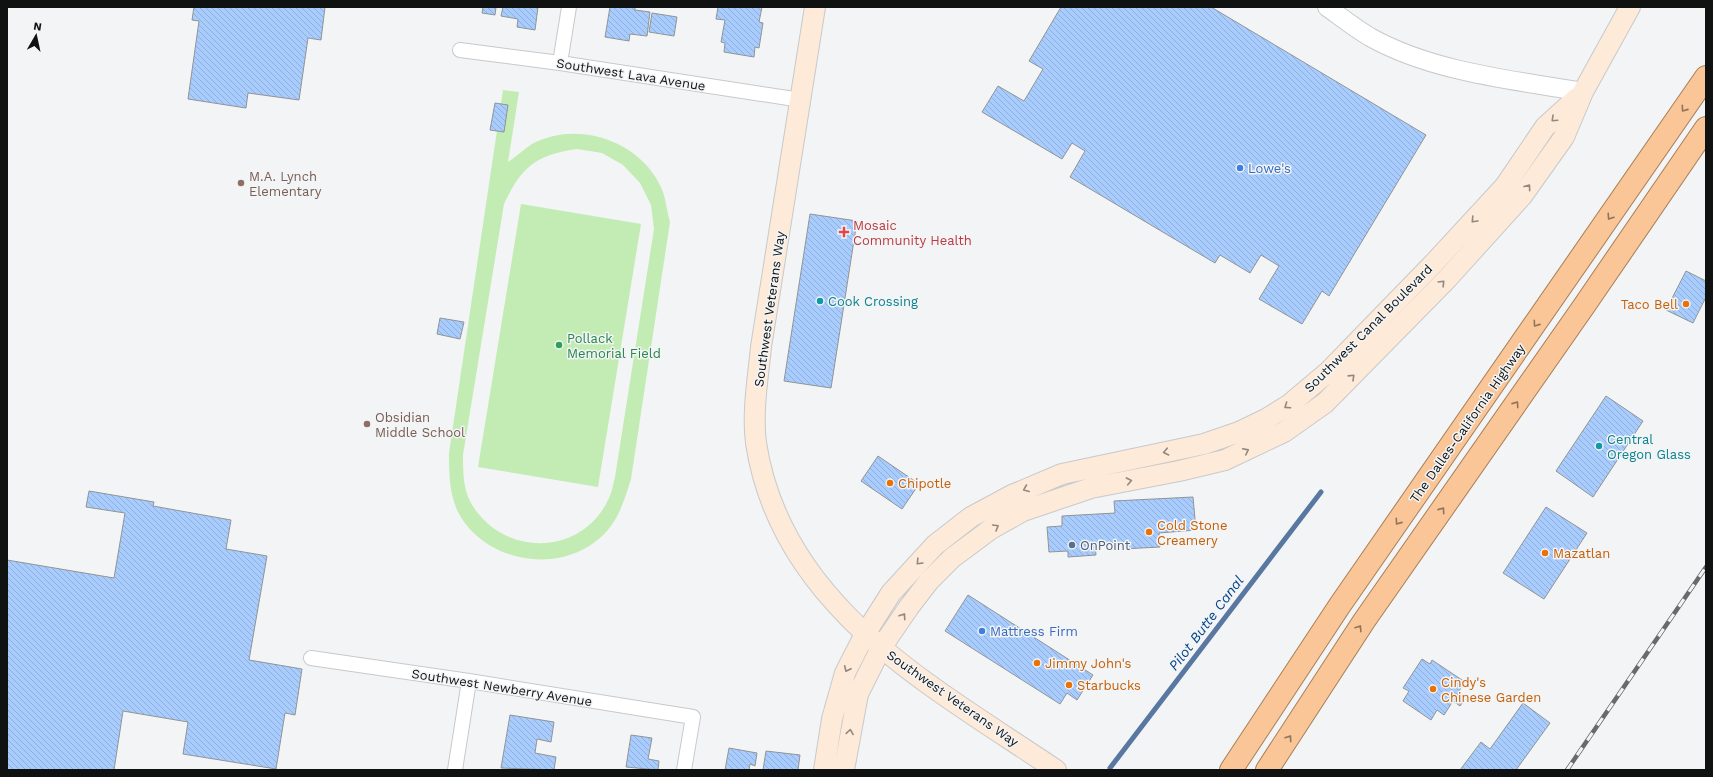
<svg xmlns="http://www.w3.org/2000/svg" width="1713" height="777" viewBox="0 0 1713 777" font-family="'Work Sans',sans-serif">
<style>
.pitch{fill:#c3ecb5;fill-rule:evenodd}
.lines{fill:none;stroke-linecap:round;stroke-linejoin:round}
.stream{stroke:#5978a1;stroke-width:5}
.building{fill:url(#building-back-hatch);stroke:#929495}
.minor-casing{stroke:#c8c9cb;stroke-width:16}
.tertiary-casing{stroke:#c8c9cb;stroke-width:20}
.secondary-casing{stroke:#c8c9cb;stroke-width:22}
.trunk-casing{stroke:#a77e57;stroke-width:24}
.minor{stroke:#fff;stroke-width:14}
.tertiary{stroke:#fff;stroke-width:18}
.secondary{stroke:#fdead8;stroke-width:20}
.trunk{stroke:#fac697;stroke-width:22}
.rail-casing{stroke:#696a6a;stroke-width:4.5}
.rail{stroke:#f3f4f5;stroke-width:3;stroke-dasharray:9;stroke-linecap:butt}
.oneway{stroke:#91755b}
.oneway2{stroke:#92887e}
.shop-dot{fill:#3f7fe0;stroke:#f3f4f5;stroke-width:1.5}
.education-dot{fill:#8d6e63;stroke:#f3f4f5;stroke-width:1.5}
.health-dot{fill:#e0444e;stroke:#f3f4f5;stroke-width:1.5}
.culture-dot{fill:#0f9aa8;stroke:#f3f4f5;stroke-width:1.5}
.food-dot{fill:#e8710a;stroke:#f3f4f5;stroke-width:1.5}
.leisure-dot{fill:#2e9e5b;stroke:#f3f4f5;stroke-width:1.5}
.service-dot{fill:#5c6f8a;stroke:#f3f4f5;stroke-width:1.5}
.labels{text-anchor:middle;stroke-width:3;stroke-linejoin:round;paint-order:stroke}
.street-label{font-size:13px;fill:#101111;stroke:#f3f4f5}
.shop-label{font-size:13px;fill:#366cbe;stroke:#f3f4f5;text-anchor:start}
.education-label{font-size:13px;fill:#785e54;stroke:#f3f4f5;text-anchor:start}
.health-label{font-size:13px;fill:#be3a42;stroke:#f3f4f5;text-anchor:start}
.culture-label{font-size:13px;fill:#0d838f;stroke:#f3f4f5;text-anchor:start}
.food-label{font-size:13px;fill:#c56008;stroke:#f3f4f5;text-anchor:start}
.leisure-label{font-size:13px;fill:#27864d;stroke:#f3f4f5;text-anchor:start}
.service-label{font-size:13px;fill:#4e5e75;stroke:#f3f4f5;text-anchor:start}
.water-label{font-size:14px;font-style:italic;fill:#054489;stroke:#f3f4f5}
</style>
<defs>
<pattern id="building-back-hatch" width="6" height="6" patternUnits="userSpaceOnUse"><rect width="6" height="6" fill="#a7ccfd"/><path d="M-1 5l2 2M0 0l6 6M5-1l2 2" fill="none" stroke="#8faed8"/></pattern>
</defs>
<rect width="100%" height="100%" fill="#f3f4f5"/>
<path class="pitch" d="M503,90L519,92L508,162C516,157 524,149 532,144C579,119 644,142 663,192C666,201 667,212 670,222L631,479C625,498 620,516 607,531C566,577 484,565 457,510C449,491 449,473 449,453ZM577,149L602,153L623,165L640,183L651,205L654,229L615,477C613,484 612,493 608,500C581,557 502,557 471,503C463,489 463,472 463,455L504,204C522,166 536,155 577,149Z
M521,204L641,224L598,487L478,467Z"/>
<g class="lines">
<path class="stream" d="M1110,768L1321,492"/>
</g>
<path class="building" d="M194,7H325L321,40L308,38L299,100L248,93L246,108L188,99L199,21L192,20Z
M483,7H496L495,15L482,13Z
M503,7H538L535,30L517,27L518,19L501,16Z
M610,7H635V10L650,12L647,36L630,34L629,41L605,37Z
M718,7H762L759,22L763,23L759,48L755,47L754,57L724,52L725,43L721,42L725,20L716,19Z
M1061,7H1211L1426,135L1329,296L1322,291L1302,324L1259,299L1279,266L1261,255L1250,273L1220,255L1215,263L1070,177L1085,151L1072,143L1062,159L982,112L998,86L1024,101L1043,69L1029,61Z
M652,13L677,17L674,36L649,32Z
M495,103L508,105L504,132L490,130Z
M810,214L857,221L831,388L784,381Z
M1686,271L1706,281V297L1693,323L1666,310Z
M440,318L464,322L460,339L437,334Z
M1606,396L1643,421L1593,497L1556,471Z
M878,456L919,484L902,509L861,481Z
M89,491L154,502L153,506L231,520L226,549L267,556L249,660L302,669L295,715L285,713L276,769L183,754L188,722L123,711L114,770H7V560L114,578L125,513L86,507Z
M1193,497L1196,530L1159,533L1160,547L1122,549V543L1095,545L1096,555L1068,557V551L1049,552L1047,527L1062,526V516L1115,513L1114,501Z
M1546,507L1587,533L1544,599L1503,573Z
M968,595L1093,675L1077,700L1067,693L1060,704L945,631Z
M1422,659L1430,664L1432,660L1465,682L1457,694L1465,699L1460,706L1453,701L1444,715L1437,710L1431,720L1403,701L1409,691L1403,688Z
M1523,703L1550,723L1516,770H1460L1481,742L1490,749Z
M510,715L554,722L551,742L537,739L535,753L556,757L554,770L501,768Z
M631,735L652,738L648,759L659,761L658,770L626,767Z
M729,748L757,753L755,766L750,764L749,770H725Z
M766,751L800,755L798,770H763Z"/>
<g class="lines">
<g class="minor-casing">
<path id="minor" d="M460,50L560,63L801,100
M560,63L569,7
M311,658L469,681L693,717L684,770
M455,770L469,681"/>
</g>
<g class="tertiary-casing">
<path id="tertiary" d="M1327,7C1341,17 1355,28 1370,37C1432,72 1513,80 1583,92"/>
</g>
<g class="secondary-casing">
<path id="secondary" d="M815,7L761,347C758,378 752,412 756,443C781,607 932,686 1056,770
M824,770L832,719L845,673L865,634L891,593L935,545L971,517L1012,495L1062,474L1204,444L1239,432L1266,419L1290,404L1328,372L1433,264L1505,186L1545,127L1577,98
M844,770L858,694L881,648L909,607L929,581L952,558L991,529L1023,511L1091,488L1179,471L1225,460L1284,432L1325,403L1447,279L1522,196L1564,137L1583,92L1630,7"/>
</g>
<g class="trunk-casing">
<path id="trunk" d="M1231,770L1340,605L1706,77
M1267,770L1364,621L1584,306L1706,128"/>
</g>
<use href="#minor" class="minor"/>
<use href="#tertiary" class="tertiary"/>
<use href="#secondary" class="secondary"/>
<use href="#trunk" class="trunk"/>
<g class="rail-casing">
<path id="rail" d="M1567,770L1706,567"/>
</g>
<use href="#rail" class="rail"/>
</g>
<defs><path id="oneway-chevron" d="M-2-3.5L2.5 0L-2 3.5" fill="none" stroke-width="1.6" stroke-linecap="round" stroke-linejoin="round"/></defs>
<g class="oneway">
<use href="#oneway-chevron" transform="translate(1684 109) rotate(125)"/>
<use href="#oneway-chevron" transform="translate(1610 217) rotate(124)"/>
<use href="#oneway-chevron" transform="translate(1536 324) rotate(125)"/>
<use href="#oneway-chevron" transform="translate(1516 404) rotate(-55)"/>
<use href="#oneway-chevron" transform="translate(1442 510) rotate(-55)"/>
<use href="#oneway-chevron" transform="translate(1398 522) rotate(125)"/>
<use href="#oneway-chevron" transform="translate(1359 628) rotate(-57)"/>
<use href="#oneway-chevron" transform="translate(1289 738) rotate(-56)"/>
</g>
<g class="oneway2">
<use href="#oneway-chevron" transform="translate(1554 119) rotate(137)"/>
<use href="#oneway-chevron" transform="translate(1528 187) rotate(-54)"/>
<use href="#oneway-chevron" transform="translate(1474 220) rotate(133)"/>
<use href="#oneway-chevron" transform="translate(1442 283) rotate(-46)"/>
<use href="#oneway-chevron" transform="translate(1352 377) rotate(-44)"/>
<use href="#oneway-chevron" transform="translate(1287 406) rotate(146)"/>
<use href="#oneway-chevron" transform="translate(1246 451) rotate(-26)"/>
<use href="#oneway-chevron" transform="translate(1166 452) rotate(168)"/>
<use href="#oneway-chevron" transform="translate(1129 481) rotate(-11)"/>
<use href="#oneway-chevron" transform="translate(1026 489) rotate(157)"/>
<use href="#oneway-chevron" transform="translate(996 527) rotate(-30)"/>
<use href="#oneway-chevron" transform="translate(919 562) rotate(134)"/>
<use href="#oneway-chevron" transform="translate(903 616) rotate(-56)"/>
<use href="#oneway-chevron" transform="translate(847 669) rotate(115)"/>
<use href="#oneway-chevron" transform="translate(850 732) rotate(-81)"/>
</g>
<g class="shop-dot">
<circle cx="1240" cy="168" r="4"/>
<circle cx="982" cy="631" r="4"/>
</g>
<g class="education-dot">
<circle cx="241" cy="183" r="4"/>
<circle cx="367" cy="424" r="4"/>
</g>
<path class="health-dot" d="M842 226h4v4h4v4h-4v4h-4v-4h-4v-4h4z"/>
<g class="culture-dot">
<circle cx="820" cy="301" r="4"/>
<circle cx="1599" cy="446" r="4"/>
</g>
<g class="food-dot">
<circle cx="1686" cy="304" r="4"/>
<circle cx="890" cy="483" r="4"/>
<circle cx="1149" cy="532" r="4"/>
<circle cx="1545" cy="553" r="4"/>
<circle cx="1037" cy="663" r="4"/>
<circle cx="1069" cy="685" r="4"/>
<circle cx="1433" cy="689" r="4"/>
</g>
<circle class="leisure-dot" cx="559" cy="345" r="4"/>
<circle class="service-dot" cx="1072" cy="545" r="4"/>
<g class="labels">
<g class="street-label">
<text transform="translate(631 74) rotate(9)" y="5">Southwest Lava Avenue</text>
<text transform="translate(769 309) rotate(-82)" y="5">Southwest Veterans Way</text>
<text transform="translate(1368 328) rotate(-45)" y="5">Southwest Canal Boulevard</text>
<text transform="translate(1467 423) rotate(-55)" y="5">The Dalles-California Highway</text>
<text transform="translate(502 687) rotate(9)" y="5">Southwest Newberry Avenue</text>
<text transform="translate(953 698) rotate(35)" y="5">Southwest Veterans Way</text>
</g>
<g class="shop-label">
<text x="1248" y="173">Lowe's</text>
<text x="990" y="636">Mattress Firm</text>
</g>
<g class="education-label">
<text x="249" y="181">M.A. Lynch<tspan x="249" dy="15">Elementary</tspan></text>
<text x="375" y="422">Obsidian<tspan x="375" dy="15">Middle School</tspan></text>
</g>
<g class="health-label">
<text x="853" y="230">Mosaic<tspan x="853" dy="15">Community Health</tspan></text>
</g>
<g class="culture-label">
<text x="828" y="306">Cook Crossing</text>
<text x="1607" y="444">Central<tspan x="1607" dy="15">Oregon Glass</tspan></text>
</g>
<g class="food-label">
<text x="1678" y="309" text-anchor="end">Taco Bell</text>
<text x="898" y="488">Chipotle</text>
<text x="1157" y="530">Cold Stone<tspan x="1157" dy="15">Creamery</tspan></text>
<text x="1553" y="558">Mazatlan</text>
<text x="1045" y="668">Jimmy John's</text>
<text x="1441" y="687">Cindy's<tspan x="1441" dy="15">Chinese Garden</tspan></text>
<text x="1077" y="690">Starbucks</text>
</g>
<g class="leisure-label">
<text x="567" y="343">Pollack<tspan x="567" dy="15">Memorial Field</tspan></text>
</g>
<g class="service-label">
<text x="1080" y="550">OnPoint</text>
</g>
<g class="water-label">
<text transform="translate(1206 623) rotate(-53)" y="5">Pilot Butte Canal</text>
</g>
</g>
<rect width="1713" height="777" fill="none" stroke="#101111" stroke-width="16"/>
<g transform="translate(36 36) rotate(9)" stroke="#f3f4f5" stroke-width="3" paint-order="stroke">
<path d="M0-3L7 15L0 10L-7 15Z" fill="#101111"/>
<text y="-6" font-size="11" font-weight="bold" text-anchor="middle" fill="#101111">N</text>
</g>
</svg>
